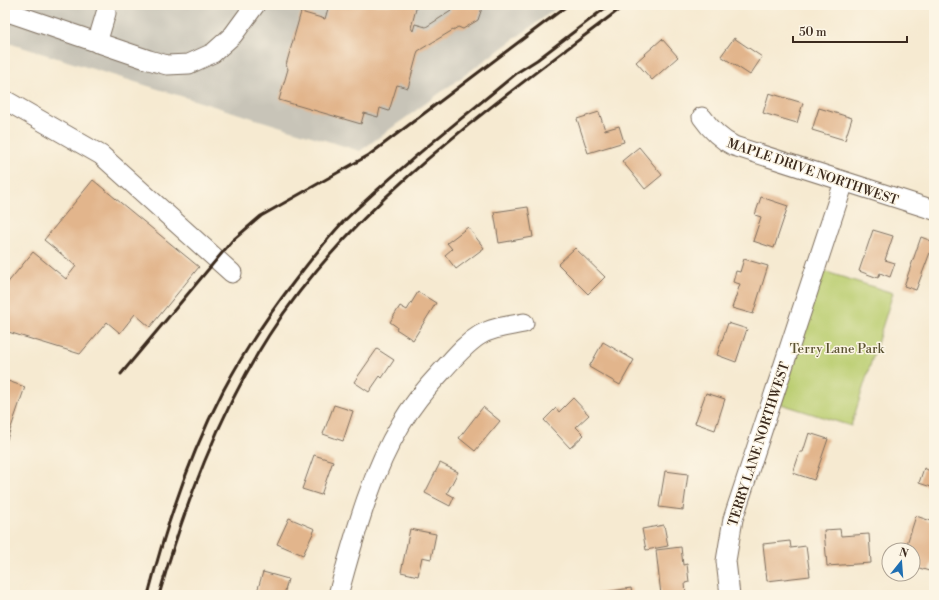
<svg xmlns="http://www.w3.org/2000/svg" width="939" height="600" viewBox="0 0 939 600" font-family="'Libre Bodoni',serif">
<style>
.industrial{fill:#c8c4b8}
.green{fill:#bacd70;stroke:#7a7c47}
.building{fill:#e2b58c}
.lines{fill:none;stroke-linecap:round;stroke-linejoin:round}
.minor-casing{stroke:#7c6d5d;stroke-width:21}
.minor{stroke:#fff;stroke-width:19}
.rail{stroke:#3b2a1e;stroke-width:3}
.labels{text-anchor:middle;stroke-width:3;stroke-linejoin:round;paint-order:stroke}
.street-label{font-size:13px;fill:#3b2a1e;stroke:#fcf5e5}
.park-label{font-size:13px;fill:#5b5332;stroke:#fcf5e5}
</style>
<rect width="100%" height="100%" fill="#fcf5e5"/>
<filter id="ink" filterUnits="userSpaceOnUse"><feTurbulence type="fractalNoise" baseFrequency=".025" numOctaves="2"/><feDisplacementMap in="SourceGraphic" scale="8" xChannelSelector="R" yChannelSelector="G"/><feConvolveMatrix kernelMatrix="1 2 1 2 8 2 1 2 1" color-interpolation-filters="sRGB"/></filter>
<filter id="wash" filterUnits="userSpaceOnUse"><feTurbulence type="fractalNoise" baseFrequency=".012" numOctaves="4" result="noise"/><feDisplacementMap in="SourceGraphic" scale="16" xChannelSelector="R" yChannelSelector="G"/><feGaussianBlur stdDeviation="0.9" result="paint"/><feColorMatrix in="noise" values="0 0 0 0 0 0 0 0 0 0 0 0 0 0 0 0 0 1.4 0 .05"/><feComposite in="paint" operator="in"/></filter>
<g filter="url(#wash)">
<rect width="100%" height="100%" fill="#f6ead1"/>
<path class="industrial" d="M5,5H561L360,151L5,42Z"/>
<path class="green" d="M823,271L893,293L851,426L781,404Z"/>
<g id="blocks">
<path class="building" d="M329,5H417L411,28L413,31L415,24L426,27L451,11L448,5H483L478,20L463,29L458,27L418,51L408,88L397,85L389,111L380,108L378,117L364,113L361,124L279,100L288,69L286,65L301,12L325,19Z
M734,38L762,57L750,75L721,56Z
M662,39L678,57L652,80L636,62Z
M769,93L803,103L797,123L763,113Z
M819,108L852,118L845,140L812,130Z
M599,112L605,130L619,126L624,142L588,153L577,119Z
M639,147L662,175L645,189L622,161Z
M93,180L199,267L150,327L135,314L120,333L107,322L80,354L5,331V286L33,252L66,279L76,266L44,240Z
M761,197L788,206L774,248L753,241L761,217L755,215Z
M528,207L533,237L499,243L494,212Z
M468,227L484,248L456,269L445,255L452,249L447,243Z
M873,230L893,236L885,260L895,263L890,277L880,273L878,278L859,271Z
M921,237L934,242L916,290L904,286Z
M575,248L605,277L588,294L558,264Z
M744,259L768,266L753,314L732,308L740,284L733,282L736,271L740,272Z
M418,292L436,303L413,340L396,329L397,327L390,322L400,306L407,310Z
M728,323L747,329L736,362L717,355Z
M603,342L634,360L620,385L589,367Z
M377,349L394,360L382,378L380,376L369,392L354,382Z
M5,380L25,387L5,445Z
M706,393L725,399L715,430L695,423Z
M573,398L589,415L576,427L584,435L570,448L544,420L556,408L559,412Z
M334,405L353,411L343,441L323,434Z
M483,407L500,421L475,451L459,438Z
M809,433L828,439L814,480L793,473L800,452H803Z
M314,455L333,461L321,495L302,489Z
M934,461V488L919,483L924,468L930,471Z
M440,463L458,472L447,493L454,497L450,506L425,493Z
M665,471L688,474L683,510L659,507Z
M916,516L934,522V556L929,571L913,566V550H905Z
M289,518L315,529L303,555L277,544Z
M664,525L668,546L646,550L642,529Z
M410,529L436,534L431,559L422,557L418,576L401,572Z
M840,529L841,536L869,534L871,563L827,566L824,530Z
M790,541L791,548L806,546L810,576L767,581L763,544Z
M681,547L683,565L687,564L689,582L685,583L686,595H661L656,550Z
M263,572L288,579L284,595H256Z
M631,588L632,595H592V594Z"/>
</g>
</g>
<g filter="url(#ink)">
<use href="#blocks" fill-opacity="0" stroke="#7c6d5d" stroke-width="1"/>
<g class="lines">
<g class="minor-casing">
<path id="minor" d="M5,11L149,60L167,65L189,64L213,53L233,35L255,5
M97,43L106,13
M5,100L101,155L232,273
M702,117C711,130 720,139 734,146L934,210
M338,595C354,538 370,475 401,424C412,405 427,387 442,371C454,358 465,344 480,335C493,327 509,326 524,323
M730,595L726,561L733,519L844,182"/>
</g>
<use href="#minor" class="minor"/>
<path class="rail" d="M121,374L232,241L261,216L369,155L568,5
M148,595C166,525 190,455 223,391C243,353 267,317 293,283C309,262 325,241 343,222C398,168 459,121 518,72L537,60L609,5
M159,595C185,505 218,415 269,335C356,199 498,102 625,5"/>
</g>
</g>
<g class="labels">
<g class="street-label">
<text transform="translate(813 171) rotate(19)" y="5">MAPLE DRIVE NORTHWEST</text>
<text transform="translate(758 444) rotate(-72)" y="5">TERRY LANE NORTHWEST</text>
</g>
<g class="park-label">
<text x="837" y="353">Terry Lane Park</text>
</g>
</g>
<rect width="939" height="600" fill="none" stroke="#fcf5e5" stroke-width="20"/>
<g transform="translate(901 562) rotate(17)"><circle r="19" fill="#fcf5e5" stroke="#afa495"/>
<path d="M0-3L7 15L0 10L-7 15Z" fill="#1f6fb2"/>
<text y="-6" font-size="11" font-weight="bold" text-anchor="middle" fill="#3b2a1e">N</text>
</g>
<path d="M793 36v6h114v-6" fill="none" stroke="#3b2a1e" stroke-width="2"/>
<text x="799" y="36" font-size="12" fill="#3b2a1e" stroke="#fcf5e5" stroke-width="3" paint-order="stroke">50 m</text>
</svg>
